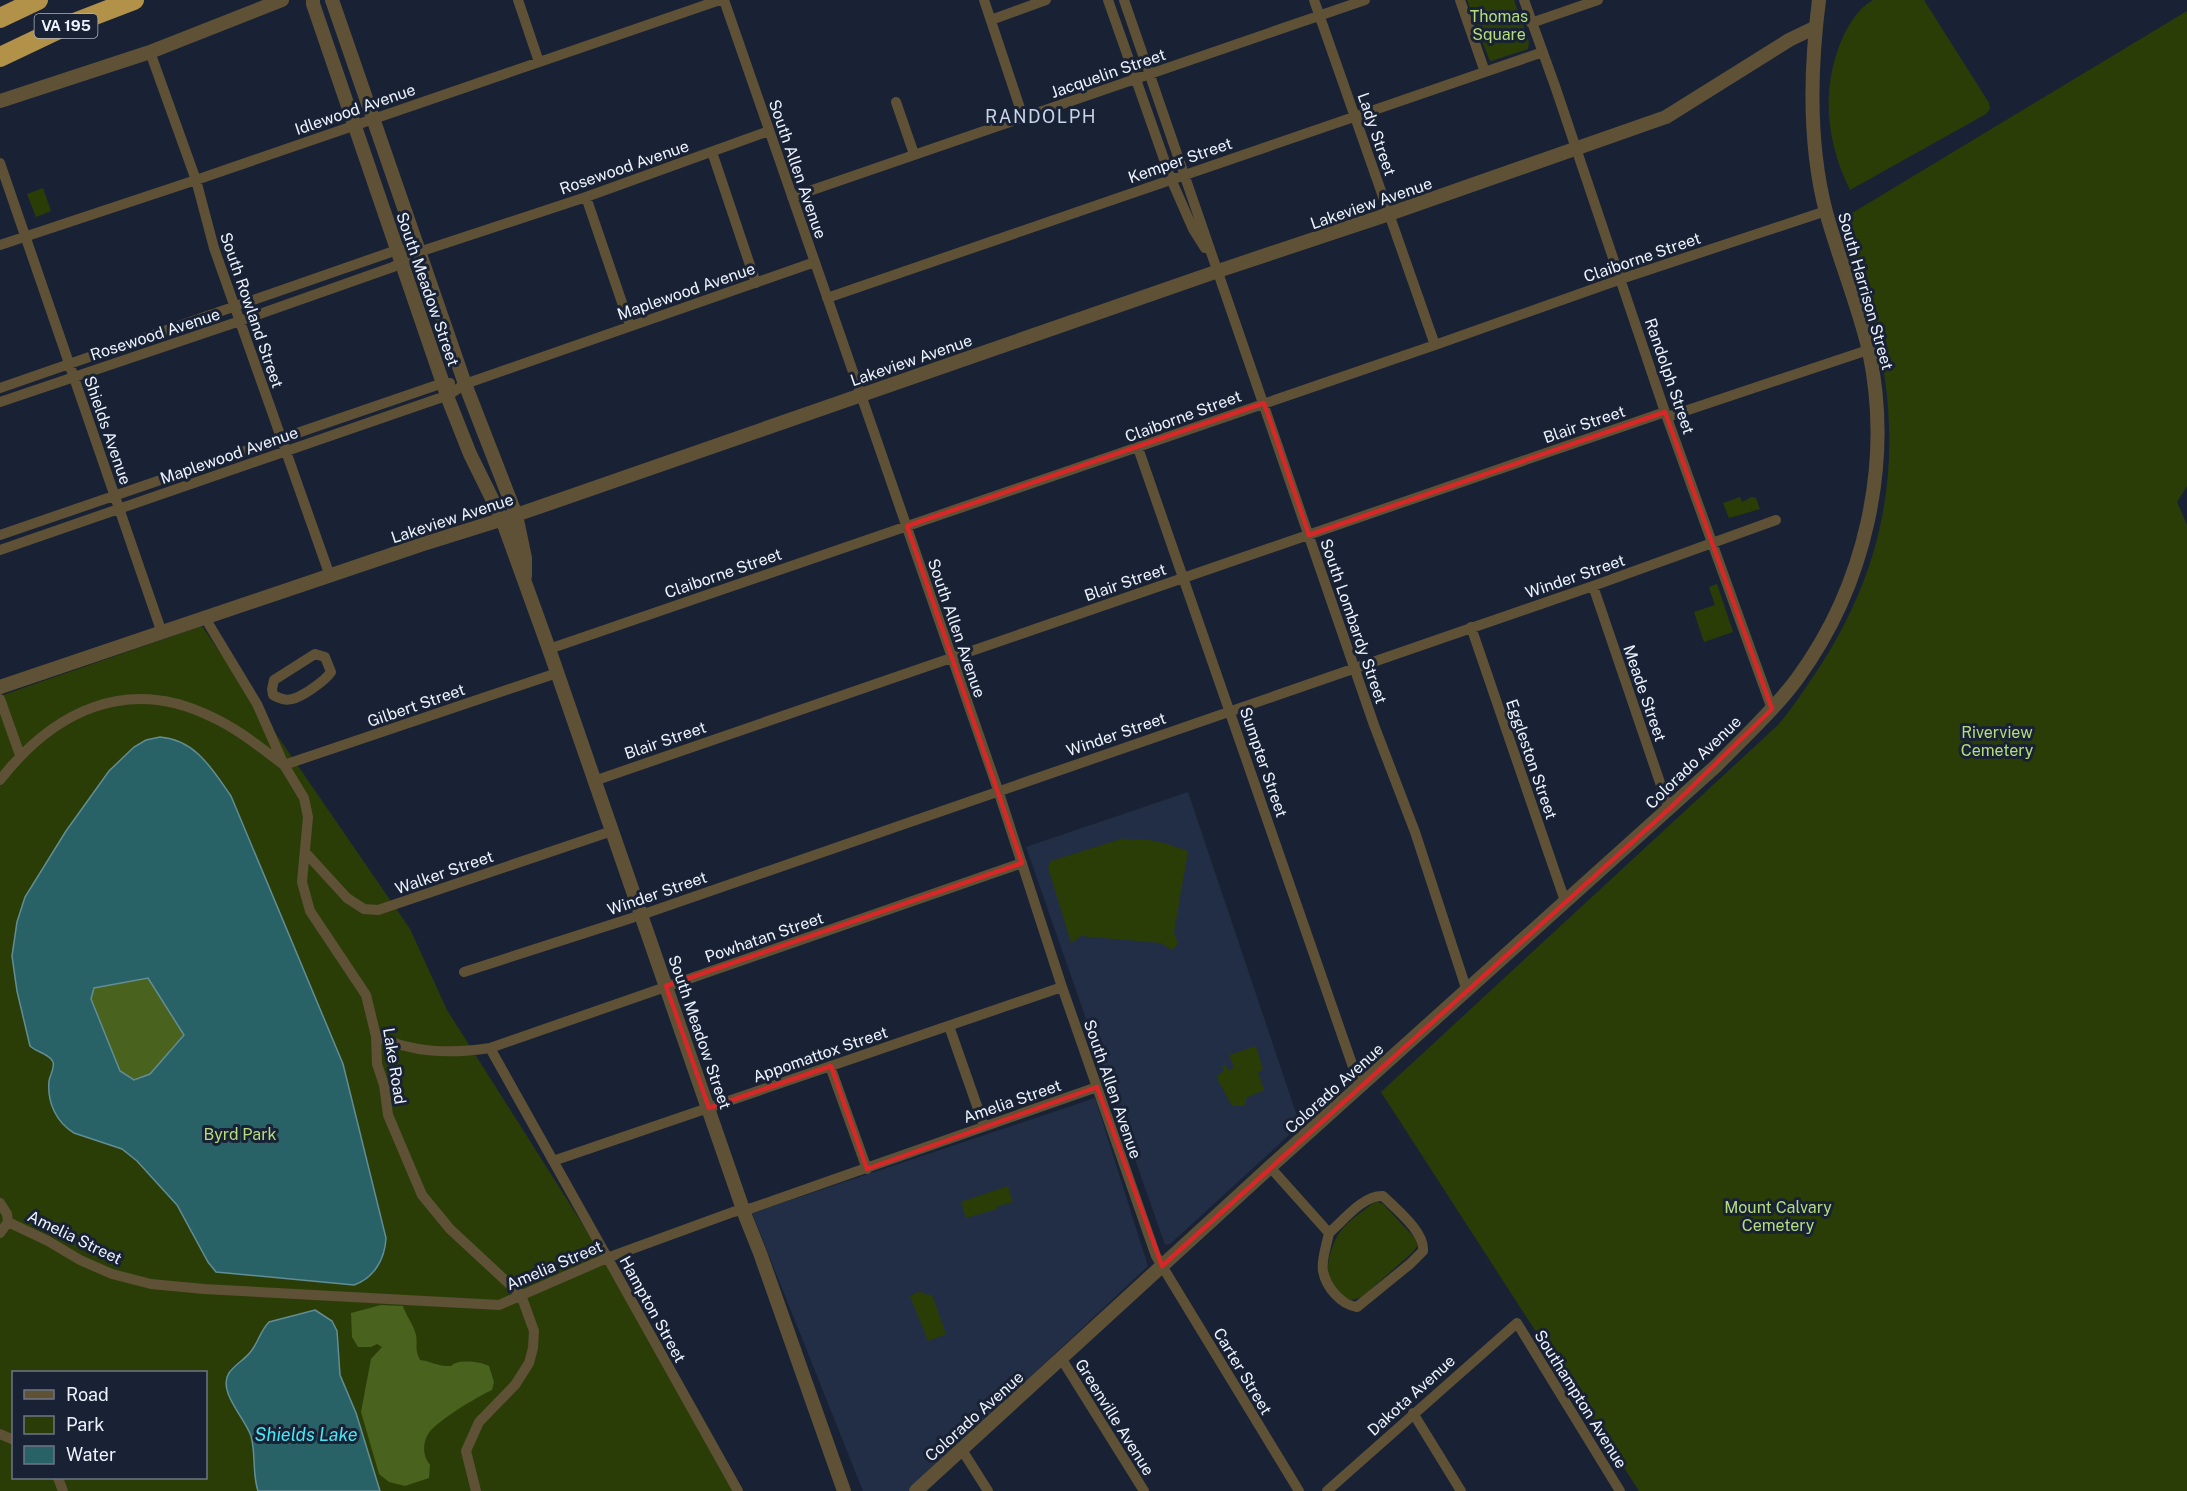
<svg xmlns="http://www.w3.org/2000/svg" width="2187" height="1491" viewBox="0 0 2187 1491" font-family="'Public Sans',sans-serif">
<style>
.built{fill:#222e45}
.green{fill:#2b3d07;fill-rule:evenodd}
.forest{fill:#49621d}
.water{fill:#286166;stroke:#638d94;stroke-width:1.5;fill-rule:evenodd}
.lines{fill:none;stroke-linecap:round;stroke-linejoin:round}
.minor{stroke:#5e5136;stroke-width:10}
.tertiary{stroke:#5e5136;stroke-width:14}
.motorway{stroke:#b29148;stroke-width:20}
.marked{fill:none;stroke:#d62828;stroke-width:4.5;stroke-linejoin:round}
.labels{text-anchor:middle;stroke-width:6;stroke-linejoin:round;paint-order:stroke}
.shield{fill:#192234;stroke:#adb4c2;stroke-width:1.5}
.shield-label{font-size:15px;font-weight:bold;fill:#ecf3ff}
.park-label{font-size:16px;fill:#b6dd7d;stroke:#192234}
.street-label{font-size:16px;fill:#ecf3ff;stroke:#192234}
.neighbourhood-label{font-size:18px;letter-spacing:1.5px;fill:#c8d5ed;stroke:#192234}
.water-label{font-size:18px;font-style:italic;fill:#47e8f6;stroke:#192234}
</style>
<rect width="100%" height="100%" fill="#192234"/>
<path class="built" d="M1188,792L1300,1125L1170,1244L1165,1245L1026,847Z
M1095,1098L1148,1266L909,1491H863L752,1213Z"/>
<path class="green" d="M1467,0H1514L1529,42L1528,49L1491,61L1489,59Z
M1873,0H1924L1989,103L1990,109L1986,114L1850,190C1827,143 1821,93 1840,44C1847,27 1857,9 1873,0Z
M2187,11V486L2177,502L2187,525V1491H1639L1381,1092L1778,725C1792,709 1803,691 1815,674C1876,583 1900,488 1885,379C1877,325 1856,272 1839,221Z
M43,188L51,211L36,217L27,194Z
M1740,497L1742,502L1752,497L1756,498L1760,509L1729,518L1723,503Z
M1717,584L1733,632L1704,642L1694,612L1715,605L1709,587Z
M202,626L410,929L447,1010L604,1258L737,1491H0V696ZM14,1372H206V1478H14Z
M1124,838L1125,840C1148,837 1166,843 1188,851L1174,932L1178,944L1172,950L1161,943L1081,936L1071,943L1048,867L1051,861Z
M1256,1046L1263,1070L1258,1072L1264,1090L1246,1098V1104L1243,1106H1232L1217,1078L1218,1075L1224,1071L1222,1066L1226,1065L1228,1070L1234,1068L1229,1055Z
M1008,1186L1013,1202L996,1207L997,1209L966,1218L961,1202Z
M1378,1202L1383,1204L1416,1239L1417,1246L1413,1252L1362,1297C1361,1297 1353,1300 1353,1300C1340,1299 1328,1279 1328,1268C1328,1257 1334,1240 1340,1232C1348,1221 1362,1212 1373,1203Z
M920,1291L924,1294L932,1295L946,1334L928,1341L910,1296Z"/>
<path class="forest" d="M149,978L184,1035L150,1074L134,1080L120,1071L91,999L94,988Z
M381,1305L403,1306C406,1316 414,1325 416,1335C418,1346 414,1347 420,1360C429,1361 438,1366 447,1366C456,1366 448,1366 456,1363C465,1360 481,1362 489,1366L494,1382L492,1390C477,1397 436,1421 428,1434C422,1445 423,1456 430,1465L429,1478L405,1486L389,1482L379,1474L361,1412L371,1359L382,1347L377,1344L371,1347H358L352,1337L351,1313Z"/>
<path class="water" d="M160,737C196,740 212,769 231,796L343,1064L386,1238C385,1259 374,1278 354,1285L216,1272L208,1262L177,1205L137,1161L122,1149L74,1133C56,1122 47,1102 49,1081C50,1075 55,1068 53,1062C50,1054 36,1052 30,1046L17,991L12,956L17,922L25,897L66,831L109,771L134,747L146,740ZM148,978L184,1035L150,1074L134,1080L120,1071L91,999L94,988Z
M315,1310L332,1321L337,1331L340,1375L356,1413L380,1491H258C252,1473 256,1454 251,1436C245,1418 217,1391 229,1373C235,1364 246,1359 252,1350C258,1342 261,1330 269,1322Z"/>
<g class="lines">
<path class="minor" d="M518,0L539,62
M724,0L998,790L1062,987L1156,1256L1299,1491
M984,0L1023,117
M1108,0L1171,179L1193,229L1205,248
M1124,0L1374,725L1415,832L1467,991
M1314,0L1435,345
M1460,0L1485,72
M1524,0L1555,86L1665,412L1772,709
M991,20L1046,0
M1531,23L1598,0
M150,52L196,180L214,248L330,576
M896,102L914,154
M712,152L756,283
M0,163L162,633
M586,197L630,326
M792,197L1365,0
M0,245L196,180L720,0
M827,298L1543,52
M0,388L397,250H425L586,197L769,131
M0,402L240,321L393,267L406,260
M1667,417L1868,350
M1138,448L1360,1087
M0,535L443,383H450
M0,550L437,399L447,396L465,384L815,262
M1593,586L1669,809
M205,618L257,704L284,765L304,798L308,817L302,882L310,911L366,995L376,1036L377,1064L384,1085L388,1115L422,1195L450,1229L521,1295L534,1331L533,1348L529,1363L515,1385L479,1422L466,1451L476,1491
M1471,627L1565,901
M549,649L1435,345L1627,277L1826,211
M315,654L325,657L331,672C325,681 302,697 292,699C285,701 279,698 273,695L272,689L274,680Z
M0,699L20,755
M284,765L557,673
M0,780C54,711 127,675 212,717C238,729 261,748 284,765
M594,781L1665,412
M305,852L347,898L364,909L378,910L612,831
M464,972L641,915L1593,586L1776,520
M949,1026L984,1126
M376,1036C413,1053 450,1054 490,1048L1022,863
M490,1048L738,1491
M830,1066L867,1169
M553,1161L1062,987
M1270,1167L1329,1233C1327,1244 1321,1260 1323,1271C1326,1287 1341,1305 1357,1307L1410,1264L1423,1251C1425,1232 1396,1209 1383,1196C1363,1195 1344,1220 1329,1233
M0,1203L7,1214L8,1222
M8,1222L48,1241L80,1260L112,1274L151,1284L204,1289L499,1305L607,1258L733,1212L752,1208L1097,1087
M0,1233L8,1222
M1061,1358L1144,1491
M1413,1413L1461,1491
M0,1434L14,1440
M962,1450L988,1491
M58,1478L63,1491
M1327,1491L1517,1323L1620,1491"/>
<path class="tertiary" d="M313,0V4L449,401L470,454L502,519L549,649L746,1218L760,1253L844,1491
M332,0L465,384L516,515L525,558V576
M0,101L150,52L282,0
M0,687L420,545L516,515L1224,269L1389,214L1666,117L1789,40L1816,27
M916,1491L1270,1167L1717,765C1744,737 1774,710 1797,679C1865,586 1893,464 1869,351C1858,304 1839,259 1826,212C1808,143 1810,70 1819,0"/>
<path class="motorway" d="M0,18L38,0
M0,57L61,28L134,0"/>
</g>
<path class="marked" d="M1264,403L1309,535L1665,412L1772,709L1669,809L1162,1266L1097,1087L867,1169L831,1066L709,1108L666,986L1022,863L907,526Z"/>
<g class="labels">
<rect class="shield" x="34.5" y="14" width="63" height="24" rx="4.5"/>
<g class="shield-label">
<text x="66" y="31">VA 195</text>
</g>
<g class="park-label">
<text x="1499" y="22">Thomas<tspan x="1499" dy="18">Square</tspan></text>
<text x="1997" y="738">Riverview<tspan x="1997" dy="18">Cemetery</tspan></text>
<text x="240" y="1140">Byrd Park</text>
<text x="1778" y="1213">Mount Calvary<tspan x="1778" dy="18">Cemetery</tspan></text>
</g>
<g class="street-label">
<text transform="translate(1108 73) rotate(-19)" y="6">Jacquelin Street</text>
<text transform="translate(355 109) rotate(-19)" y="6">Idlewood Avenue</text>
<text transform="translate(1377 134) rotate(71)" y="6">Lady Street</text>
<text transform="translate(1180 160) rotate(-19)" y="6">Kemper Street</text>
<text transform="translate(624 167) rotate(-19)" y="6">Rosewood Avenue</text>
<text transform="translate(798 169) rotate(71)" y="6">South Allen Avenue</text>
<text transform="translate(1371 203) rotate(-19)" y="6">Lakeview Avenue</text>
<text transform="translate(1642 257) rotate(-19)" y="6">Claiborne Street</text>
<text transform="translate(428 289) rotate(71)" y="6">South Meadow Street</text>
<text transform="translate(686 291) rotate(-19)" y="6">Maplewood Avenue</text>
<text transform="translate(1866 291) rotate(74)" y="6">South Harrison Street</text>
<text transform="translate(252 310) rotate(71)" y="6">South Rowland Street</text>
<text transform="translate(155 334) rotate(-18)" y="6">Rosewood Avenue</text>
<text transform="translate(911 360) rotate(-19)" y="6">Lakeview Avenue</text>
<text transform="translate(1670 376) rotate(71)" y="6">Randolph Street</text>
<text transform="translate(1183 416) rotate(-20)" y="6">Claiborne Street</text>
<text transform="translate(1584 424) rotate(-19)" y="6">Blair Street</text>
<text transform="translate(108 430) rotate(71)" y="6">Shields Avenue</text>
<text transform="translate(229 455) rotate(-19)" y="6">Maplewood Avenue</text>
<text transform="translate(452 518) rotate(-18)" y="6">Lakeview Avenue</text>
<text transform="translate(723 573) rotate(-19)" y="6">Claiborne Street</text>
<text transform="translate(1575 576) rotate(-19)" y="6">Winder Street</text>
<text transform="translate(1125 582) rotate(-19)" y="6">Blair Street</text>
<text transform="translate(1354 621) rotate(71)" y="6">South Lombardy Street</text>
<text transform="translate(957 628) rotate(71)" y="6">South Allen Avenue</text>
<text transform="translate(1645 693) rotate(71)" y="6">Meade Street</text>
<text transform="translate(416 705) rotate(-19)" y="6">Gilbert Street</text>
<text transform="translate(1116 734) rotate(-19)" y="6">Winder Street</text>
<text transform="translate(665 740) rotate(-19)" y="6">Blair Street</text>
<text transform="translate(1532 759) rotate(71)" y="6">Eggleston Street</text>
<text transform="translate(1264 762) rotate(71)" y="6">Sumpter Street</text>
<text transform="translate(1693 762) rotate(-44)" y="6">Colorado Avenue</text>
<text transform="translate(444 872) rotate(-19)" y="6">Walker Street</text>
<text transform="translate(657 893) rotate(-19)" y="6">Winder Street</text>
<text transform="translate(764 937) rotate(-19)" y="6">Powhatan Street</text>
<text transform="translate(700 1032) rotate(71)" y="6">South Meadow Street</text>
<text transform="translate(820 1054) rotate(-19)" y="6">Appomattox Street</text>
<text transform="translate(395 1066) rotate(81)" y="6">Lake Road</text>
<text transform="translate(1334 1088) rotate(-42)" y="6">Colorado Avenue</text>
<text transform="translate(1113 1089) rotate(71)" y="6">South Allen Avenue</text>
<text transform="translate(1012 1101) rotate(-19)" y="6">Amelia Street</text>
<text transform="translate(75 1237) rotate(26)" y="6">Amelia Street</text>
<text transform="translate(554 1265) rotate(-23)" y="6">Amelia Street</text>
<text transform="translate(653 1309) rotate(61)" y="6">Hampton Street</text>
<text transform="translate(1243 1371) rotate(59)" y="6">Carter Street</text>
<text transform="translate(1411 1395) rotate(-42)" y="6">Dakota Avenue</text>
<text transform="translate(1581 1399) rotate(58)" y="6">Southampton Avenue</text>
<text transform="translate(974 1416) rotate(-42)" y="6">Colorado Avenue</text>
<text transform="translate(1115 1417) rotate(58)" y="6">Greenville Avenue</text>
</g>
<g class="neighbourhood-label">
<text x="1041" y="123">RANDOLPH</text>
</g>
<g class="water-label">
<text x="306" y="1441">Shields Lake</text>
</g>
</g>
<rect x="12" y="1371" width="195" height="108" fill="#192234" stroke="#6d7685" stroke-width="1.5"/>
<rect x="24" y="1390" width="30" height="9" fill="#5e5136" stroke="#6d7685" stroke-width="1.5"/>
<text x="66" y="1401" font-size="18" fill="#ecf3ff">Road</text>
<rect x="24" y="1416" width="30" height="18" fill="#2b3d07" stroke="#6d7685" stroke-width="1.5"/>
<text x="66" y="1431" font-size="18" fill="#ecf3ff">Park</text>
<rect x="24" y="1446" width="30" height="18" fill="#286166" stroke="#6d7685" stroke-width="1.5"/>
<text x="66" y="1461" font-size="18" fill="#ecf3ff">Water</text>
</svg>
